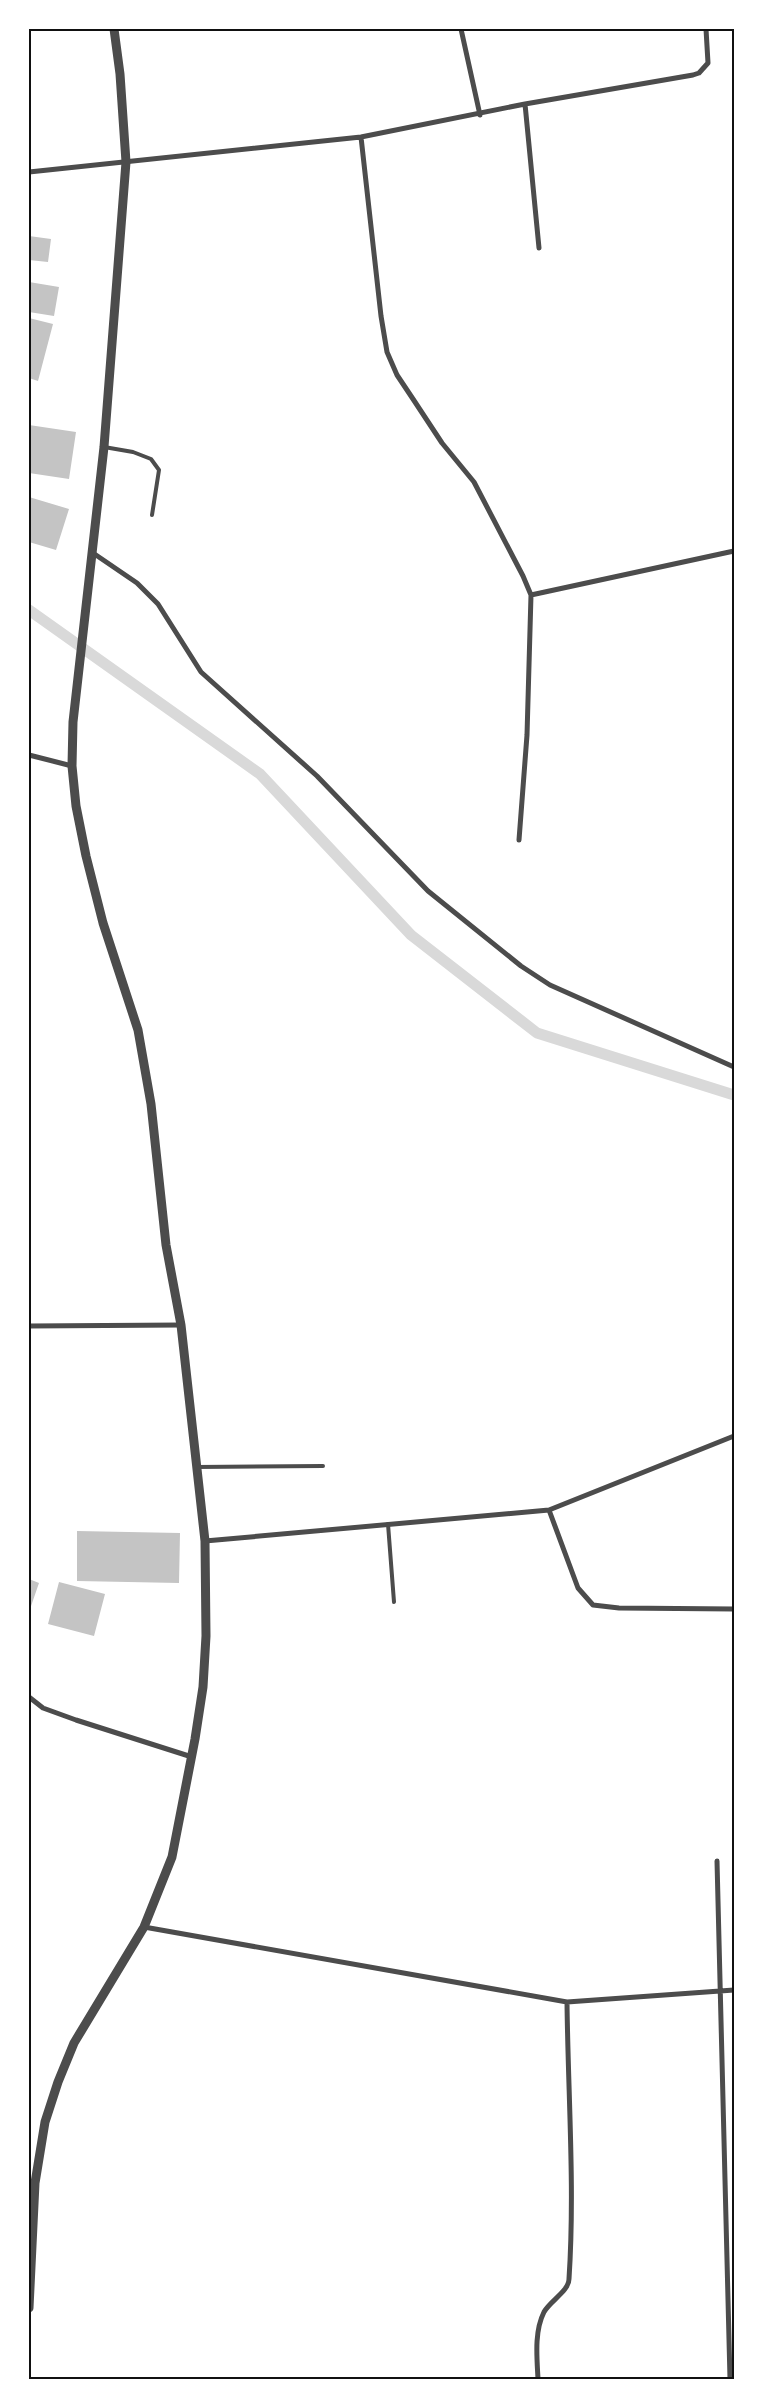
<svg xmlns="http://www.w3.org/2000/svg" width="763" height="2408" viewBox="0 0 763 2408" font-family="'DejaVu Sans',sans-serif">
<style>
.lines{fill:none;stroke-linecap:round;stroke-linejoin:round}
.stream{stroke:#d9d9d9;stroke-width:11}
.building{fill:#c4c4c4}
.service{stroke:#4c4c4c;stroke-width:4}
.minor{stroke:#4c4c4c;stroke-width:5}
.tertiary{stroke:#4c4c4c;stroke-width:9}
.neatline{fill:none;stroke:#111;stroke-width:2}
</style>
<rect width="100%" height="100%" fill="#fff"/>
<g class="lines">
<path class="stream" d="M29,610L260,774L411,935L537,1033L734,1095"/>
</g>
<path class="building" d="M29,236L51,239L48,262L29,260Z
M29,282L59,287L54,316L29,312Z
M29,318L53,324L38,381L29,378Z
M29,425L76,432L69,479L29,473Z
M29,497L69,509L56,550L29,542Z
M77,1531L180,1533L179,1583L77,1581Z
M29,1579L39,1583L29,1612Z
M59,1582L105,1594L94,1636L48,1624Z"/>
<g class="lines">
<path class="service" d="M104,447L133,452L151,459L159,470L152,515
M196,1467L323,1466
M388,1524L394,1602"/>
<path class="minor" d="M461,29L480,115
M525,104L539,248
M361,137L381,316L387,352L397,375L413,399L442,443L474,482L523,576L531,595L527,735L519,840
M29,172L361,137L525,104L693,75L699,73L708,63L706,29
M93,553L137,583L158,604L201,672L317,776L428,891L521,966L550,985L734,1067
M531,595L734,551
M29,755L72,766
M29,1326L181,1325
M549,1510L578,1588L593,1605L619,1608L734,1609
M205,1541L549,1510L734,1436
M29,1697L43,1708L76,1720L192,1757
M717,1861L730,2379
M144,1927L567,2002L734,1990
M538,2379C537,2358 534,2332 544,2312C550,2301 569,2291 569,2279C575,2188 568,2094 567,2002"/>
<path class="tertiary" d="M29,2308L35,2183L45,2122L58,2082L74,2043L144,1927L172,1857L195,1739L203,1687L206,1636L205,1541L181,1325L166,1245L151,1104L138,1030L103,923L86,856L76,806L72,766L73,722L104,447L126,162L120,74L114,29"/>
</g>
<rect width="763" height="2408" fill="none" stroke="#ffffff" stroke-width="60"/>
<rect x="30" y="30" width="703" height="2348" class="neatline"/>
</svg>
